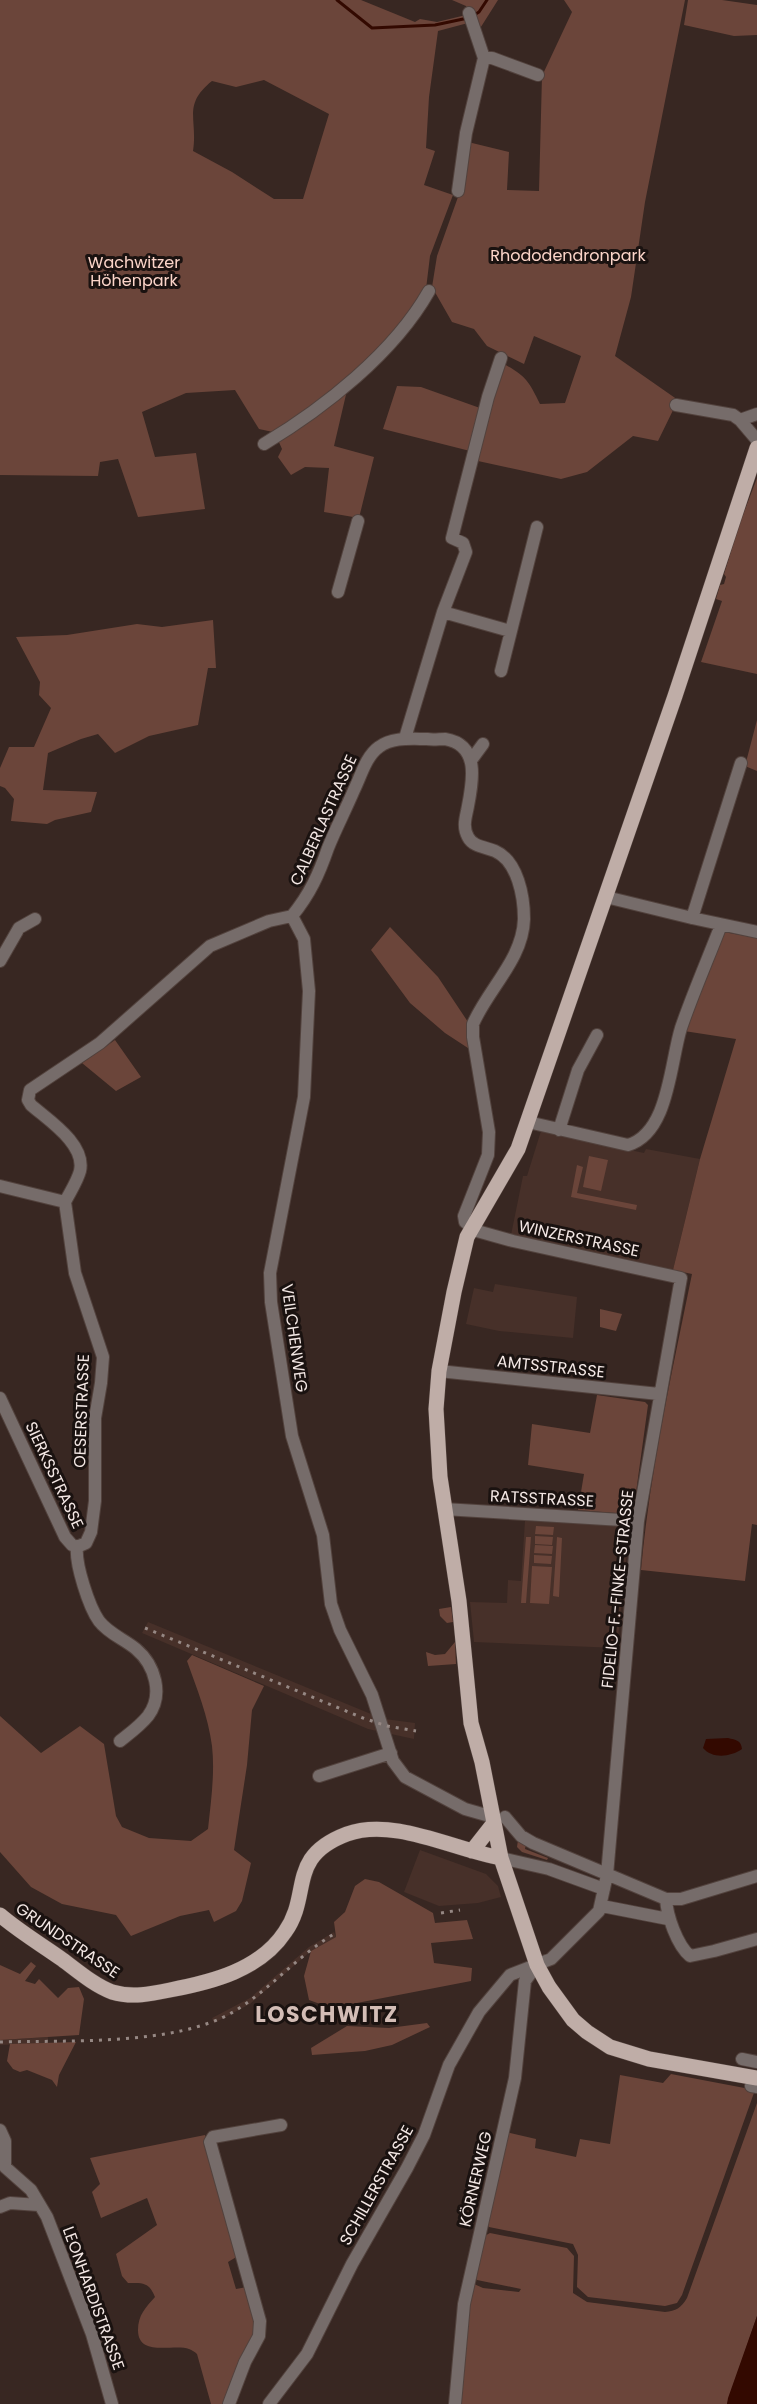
<svg xmlns="http://www.w3.org/2000/svg" width="757" height="2404" viewBox="0 0 757 2404" font-family="Poppins,sans-serif">
<style>
.built{fill:#473029}
.green{fill:#6b453a;fill-rule:evenodd}
.water{fill:#330900}
.lines{fill:none;stroke-linecap:round;stroke-linejoin:round}
.stream{stroke:#330900;stroke-width:3}
.minor-casing{stroke:#52423d;stroke-width:14}
.major-casing{stroke:#52423d;stroke-width:16}
.minor{stroke:#766c6a;stroke-width:12}
.major{stroke:#bfada7;stroke-width:15}
.rail{stroke:#968884;stroke-width:3;stroke-dasharray:3 6;stroke-linecap:butt}
.labels{text-anchor:middle;stroke-width:6;stroke-linejoin:round;paint-order:stroke}
.park-label{font-size:16px;fill:#fcd5c9;stroke:#1a1210}
.street-label{font-size:16px;fill:#f4e8e5;stroke:#1a1210}
.district-label{font-size:22px;font-weight:bold;letter-spacing:1.5px;fill:#d3bdb6;stroke:#1a1210}
</style>
<rect width="100%" height="100%" fill="#382722"/>
<path class="built" d="M541,1131L644,1153L646,1149L700,1159L673,1270L511,1235L523,1176H527Z
M495,1284L577,1297L573,1338L499,1331L466,1324L474,1288L493,1292Z
M525,1521L624,1526L627,1528L629,1533L617,1648L474,1642L470,1602L507,1603L508,1580L521,1581Z
M148,1622L371,1714L385,1719L415,1723L414,1739L368,1729L142,1633Z
M420,1850L486,1874L498,1886L501,1897L478,1903L439,1906L404,1892Z
M334,1932L336,1937L311,1951L250,2004L214,2023L212,2018L250,1998L309,1947Z
M48,2037V2043L0,2045V2040Z"/>
<path class="green" d="M0,0H361L415,22L420,19L437,22L466,15L468,23L438,31L429,97L426,148L435,151L424,185L453,195L430,256L426,289L413,309L377,349L321,402L273,432L259,429L235,390L186,393L142,412L155,457L196,453L205,509L138,517L118,459L100,462L98,476L0,475ZM264,80L329,114L303,199H274L232,172L193,151C198,119 182,105 212,81L236,87Z
M452,0H498L479,30L466,6Z
M564,0H685L645,202L631,297L615,356L678,400L658,441L633,436L587,472L561,479L478,461L502,363C525,375 529,381 540,404L565,403L581,356L534,336L524,364L487,346L474,329L452,322L432,287L437,256L458,197L468,142L509,152L507,190L539,191L542,76L572,12Z
M688,0H722L757,5V35L734,36L684,25Z
M348,386L334,446L374,457L359,518L324,512L329,468L305,467L291,475L278,457L282,449L278,440Z
M397,386L421,387L480,408L470,451L383,429Z
M757,478V674L701,662L722,601L716,599L720,585L724,584L726,577L724,574L739,525Z
M213,620L216,668H208L198,725L149,736L115,753L98,734L81,739L48,753L43,790L97,792L91,812L55,820L47,824L11,821L14,799L5,788L0,786V768L9,747H34L51,708L39,695L40,682L16,637L67,635L137,624L162,627Z
M757,720V771L745,766Z
M390,927L438,977L470,1025L471,1050L445,1033L410,1003L371,950Z
M724,932L757,938V1525L752,1524L745,1581L641,1570C650,1470 672,1372 692,1274L673,1270L700,1159L736,1039L684,1031Z
M115,1040L141,1077L116,1091L82,1063Z
M589,1156L608,1160L601,1191L583,1187Z
M577,1165L583,1167L577,1193L637,1205L636,1210L571,1197Z
M600,1309L622,1314L616,1331L600,1327Z
M597,1395L645,1402L648,1405L634,1507L627,1514L578,1510L584,1474L528,1465L532,1424L590,1433Z
M536,1526L554,1527L553,1535L535,1534Z
M535,1536L553,1537L552,1545L535,1544Z
M526,1537H531L526,1603H521Z
M557,1537L562,1538L559,1597L553,1596Z
M535,1545L553,1546L552,1554L534,1553Z
M534,1555L552,1556L551,1564L534,1563Z
M532,1566L552,1567L549,1604L530,1603Z
M451,1607L453,1622L447,1623L440,1616L439,1609Z
M455,1642L456,1664L428,1666L426,1652L435,1655L445,1654Z
M192,1655L264,1686L252,1710L247,1765L234,1850L251,1863L242,1901L236,1911L214,1922L209,1910L180,1916L131,1936L116,1915L62,1904L31,1887L0,1852V1716L41,1753L80,1726L104,1744L116,1816L122,1827L149,1838L191,1841L208,1829C211,1801 215,1773 212,1746C208,1716 197,1689 187,1661Z
M518,1840L526,1844L525,1849L548,1858L547,1860L522,1852L517,1847Z
M365,1879L379,1882L433,1913L435,1923L467,1920L473,1939L431,1943L434,1963L472,1968L471,1981L331,2008L309,2000L304,1976L311,1951L336,1937L334,1922L345,1912L355,1886Z
M31,1962L36,1966L25,1981L35,1984L39,1979L58,1998L68,1988L79,1987L84,1999L79,2035L0,2040V1965L20,1974Z
M427,2023L430,2027L392,2045L365,2051L312,2055L311,2048L347,2026L389,2028Z
M76,2042L59,2075L57,2087L52,2080L27,2070L20,2072L13,2069L7,2061L10,2044Z
M671,2074L755,2090L682,2295L677,2303L665,2306L588,2297L577,2287L578,2255L573,2244L489,2227C482,2216 491,2212 493,2204L490,2200L506,2132L536,2139L535,2148L576,2157L580,2139L610,2144L620,2075L663,2083Z
M757,2103V2316L727,2404H458L468,2303L474,2284L483,2288L519,2292L521,2289L477,2280L475,2277L481,2238L490,2233L567,2248L574,2256L573,2293L587,2302L665,2312C676,2311 681,2308 687,2298Z
M205,2135L238,2256L228,2262L236,2289L247,2287L257,2328L226,2404H211L197,2354C195,2352 192,2350 189,2349C175,2343 138,2358 138,2330C138,2315 146,2307 155,2297C149,2282 143,2283 128,2283L122,2276L116,2254L157,2225L147,2198L101,2218L92,2192L100,2184L90,2158Z"/>
<path class="water" d="M728,1738C736,1740 741,1740 742,1749C731,1757 712,1759 703,1748L706,1739Z
M757,2316V2404H727L728,2398Z"/>
<g class="lines">
<path class="stream" d="M337,0L372,28L435,25L468,18
M474,15L479,12L487,0"/>
<g class="minor-casing">
<path id="minor" d="M484,58H492L538,75
M458,191L466,133L484,58L469,13
M676,405L733,415L740,420L757,440
M740,420L757,414
M264,444C324,408 394,353 429,291
M338,592L358,521
M443,612L510,631
M501,671L537,527
M405,738L443,612L466,552L463,543L452,538L488,397L501,358
M472,759L483,744
M606,897L692,918L757,932
M292,916L304,939L309,991L304,1097L270,1273L271,1302L292,1436L323,1535L331,1604L340,1630L372,1695L393,1761L405,1777L465,1809L493,1817
M692,918L741,763
M0,961L19,928L35,919
M528,1122L628,1145C669,1133 670,1063 681,1028C693,993 708,959 721,925
M559,1130L578,1070L597,1035
M0,1186L65,1202
M65,1202C70,1192 77,1182 80,1171C86,1144 48,1120 31,1105L28,1100L30,1090L100,1043L210,946L269,921L292,916
M65,1202L75,1273L103,1357L101,1383L95,1418V1501L91,1532L86,1543L77,1547
M439,1371L659,1394
M0,1398L65,1537L72,1545L77,1547
M444,1509L638,1521
M77,1547C75,1564 89,1607 99,1621C109,1634 124,1639 136,1649C155,1665 164,1695 148,1716C140,1726 130,1733 120,1741
M319,1776L391,1753
M505,1817L521,1836L533,1843L666,1899
M501,1858L549,1869L604,1889
M757,1876L681,1899H666C667,1916 677,1945 690,1956L714,1951L757,1939
M602,1906L668,1919
M742,2059L757,2062
M751,2086L757,2087
M0,2130L5,2141V2167L31,2190L47,2217L92,2334L112,2404
M0,2207L10,2203L39,2205
M229,2404L245,2362L259,2336L260,2321L210,2142L213,2137L281,2125
M269,2404L307,2354L352,2264L407,2168L424,2135L449,2065L479,2012L510,1975L551,1959L599,1911L607,1875L638,1521L681,1278L513,1241L477,1231L465,1222L464,1216L488,1155L489,1132L473,1037V1024C488,989 523,959 524,919C524,897 518,861 495,851C486,847 473,847 468,837C463,828 465,820 467,811C472,785 482,745 445,739C439,739 433,740 427,739C411,739 392,737 379,747C366,756 361,776 354,790C346,809 336,828 328,848C319,874 310,894 292,916
M455,2404L464,2304L515,2078L525,1981L536,1966"/>
</g>
<g class="major-casing">
<path id="major" d="M757,448L675,696L518,1149L467,1237L454,1292L439,1371L436,1409L440,1477L459,1601L471,1723L482,1762L501,1858L537,1965L549,1987L573,2020L587,2032L610,2047L649,2059L757,2078
M472,1851L494,1823
M0,1915C20,1932 42,1945 63,1960C79,1972 94,1985 112,1992C132,1998 151,1994 170,1990C212,1982 260,1970 285,1932C312,1894 286,1857 347,1834C394,1817 454,1850 501,1858"/>
</g>
<use href="#minor" class="minor"/>
<use href="#major" class="major"/>
<path class="rail" d="M145,1628L363,1718L387,1726L416,1731
M441,1913L460,1910
M0,2042C68,2040 175,2046 233,2012C270,1990 297,1956 334,1934"/>
</g>
<g class="labels">
<g class="park-label">
<text x="568" y="261">Rhododendronpark</text>
<text x="134" y="268">Wachwitzer<tspan x="134" dy="18">Höhenpark</tspan></text>
</g>
<g class="street-label">
<text transform="translate(323 820) rotate(-66)" y="6">CALBERLASTRASSE</text>
<text transform="translate(579 1238) rotate(12)" y="6">WINZERSTRASSE</text>
<text transform="translate(295 1338) rotate(82)" y="6">VEILCHENWEG</text>
<text transform="translate(551 1366) rotate(6)" y="6">AMTSSTRASSE</text>
<text transform="translate(81 1411) rotate(-88)" y="6">OESERSTRASSE</text>
<text transform="translate(55 1475) rotate(65)" y="6">SIERKSSTRASSE</text>
<text transform="translate(542 1498) rotate(3)" y="6">RATSSTRASSE</text>
<text transform="translate(617 1589) rotate(-84)" y="6">FIDELIO-F.-FINKE-STRASSE</text>
<text transform="translate(68 1940) rotate(34)" y="6">GRUNDSTRASSE</text>
<text transform="translate(475 2179) rotate(-77)" y="6">KÖRNERWEG</text>
<text transform="translate(376 2185) rotate(-61)" y="6">SCHILLERSTRASSE</text>
<text transform="translate(94 2298) rotate(70)" y="6">LEONHARDISTRASSE</text>
</g>
<g class="district-label">
<text x="327" y="2022">LOSCHWITZ</text>
</g>
</g>
</svg>
